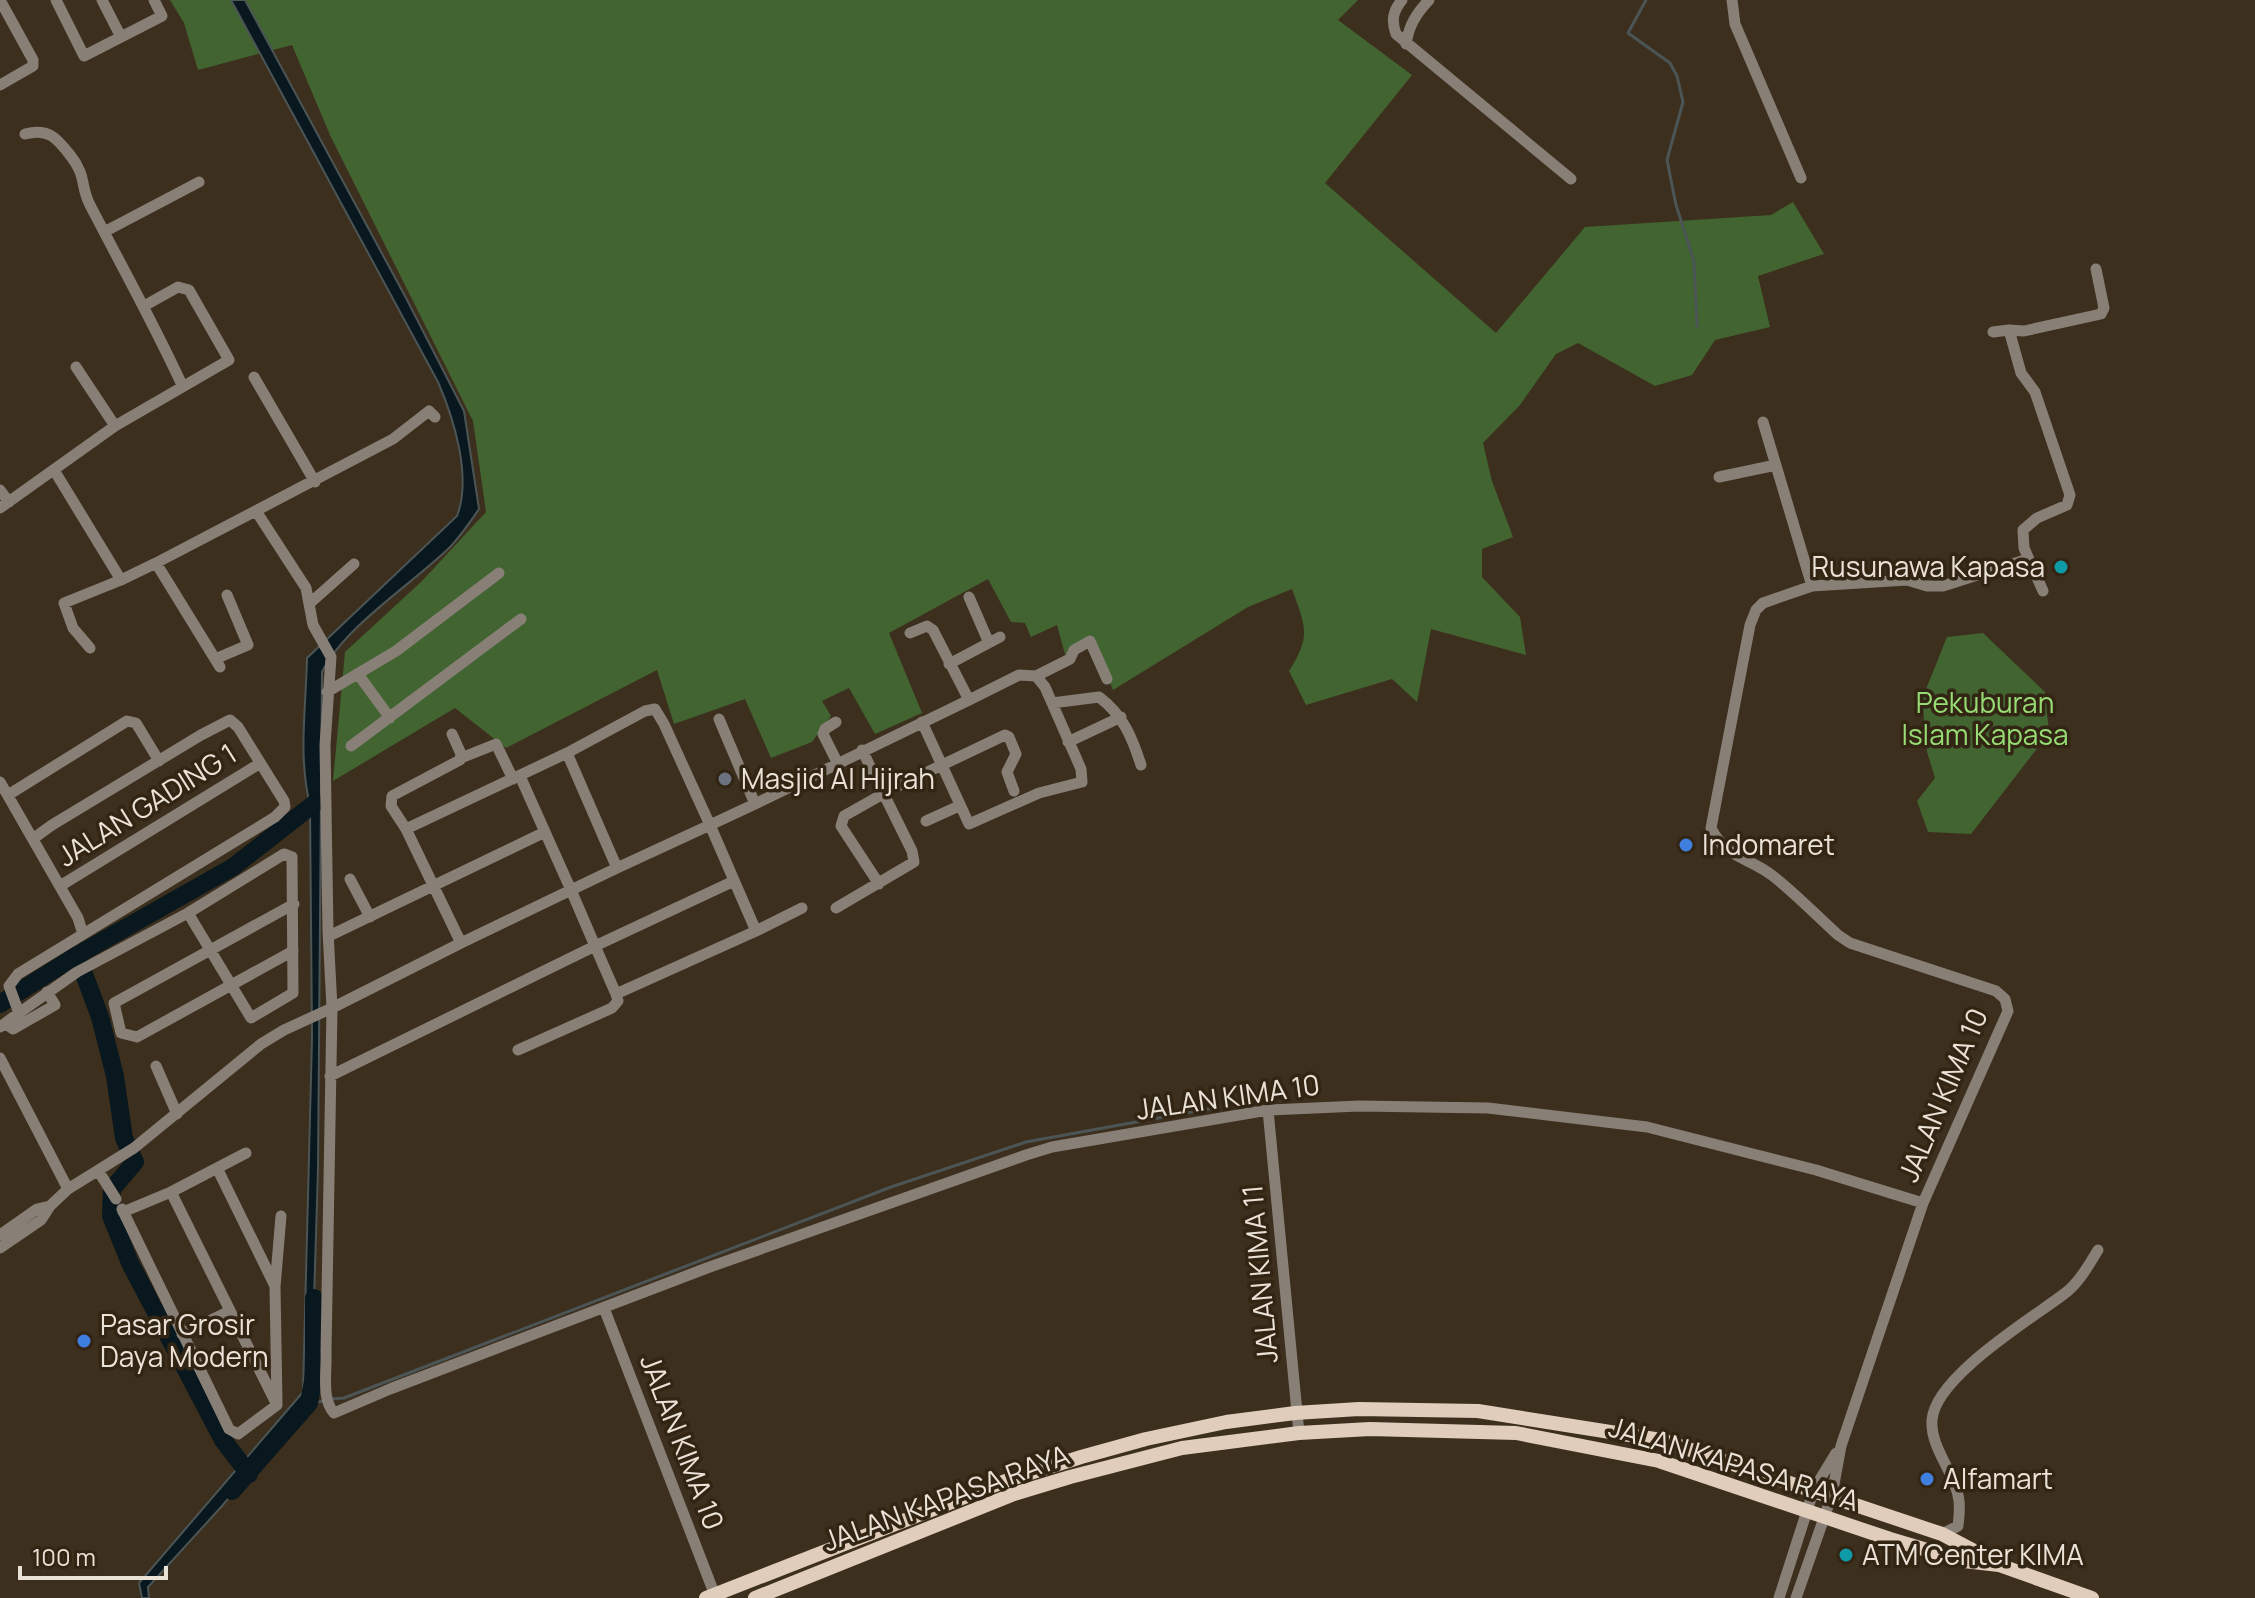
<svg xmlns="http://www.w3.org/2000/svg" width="2255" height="1598" viewBox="0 0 2255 1598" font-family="Manrope,sans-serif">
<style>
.green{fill:#416430}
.water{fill:#08181e;stroke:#4c5556;stroke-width:2}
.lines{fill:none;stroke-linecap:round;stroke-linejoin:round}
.stream{stroke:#4c5556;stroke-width:3}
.river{stroke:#08181e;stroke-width:18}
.minor{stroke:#887f77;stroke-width:11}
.major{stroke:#e0cdbc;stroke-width:14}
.culture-dot{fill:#0f9aa8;stroke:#332513;stroke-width:3}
.worship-dot{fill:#6b7280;stroke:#332513;stroke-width:3}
.shop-dot{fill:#3f7fe0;stroke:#332513;stroke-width:3}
.labels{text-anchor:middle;stroke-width:7;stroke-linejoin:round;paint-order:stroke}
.poi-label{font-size:28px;fill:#ebe2d7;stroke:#332513;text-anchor:start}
.park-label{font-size:28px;fill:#96db74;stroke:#332513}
.street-label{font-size:28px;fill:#ebe2d7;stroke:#332513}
</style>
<rect width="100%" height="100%" fill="#3d2f1d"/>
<path class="green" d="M170,0H1358L1338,20L1412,75L1325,183L1496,333L1585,227L1771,215L1793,202L1824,254L1758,276L1770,327L1715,340L1692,375L1655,386L1578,343L1556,354L1520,405L1483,443L1492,481L1513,537L1482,549V577L1520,617L1526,655L1431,629L1417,702L1392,679L1306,705L1289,671C1312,635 1305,626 1292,589L1248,607L1113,690L1093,643L1066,658L1057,625L1031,637L1025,623L1011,622L988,579L889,633L922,713L875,734L849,688L822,701L831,716L812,742L771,758L745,699L674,724L657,670L506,748L455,708L333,781L345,652L422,581L486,512L473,421L330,135L292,45L198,70L184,23Z
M1983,633L2045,692L2049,733L1971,834L1928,832L1917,801L1935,778L1927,752L1922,699L1947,637Z"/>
<path class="water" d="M231,0H245L406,298L464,411L479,509C470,522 460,537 449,548C412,584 344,627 322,672L318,1169L311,1398L222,1506L148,1587L149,1598H142L139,1583L303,1392L312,1038L310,805C298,757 306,707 307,658L457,516C472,477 454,419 438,382Z"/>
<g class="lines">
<path class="stream" d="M1646,0L1628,33L1670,63L1677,76L1683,102L1667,160L1676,205L1694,261L1697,326
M332,1399L344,1398L891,1187L1026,1142L1219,1107
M309,1403L325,1401"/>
<path class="river" d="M77,955L100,1017L115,1076L124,1138L135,1162L112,1189L111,1216L130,1263L223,1440L249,1474
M0,1004L74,957L233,867L315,803
M232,1491L309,1403L314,1376V1298"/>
<path class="minor" d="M56,0L84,56L162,16L154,0
M102,0L121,37
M1402,0C1393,11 1391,20 1396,34L1571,179
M1732,0L1735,24L1801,178
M1406,44C1409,25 1416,14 1429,0
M0,85L33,66V60L0,0
M25,134C48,128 56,137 70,155C87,176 80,186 90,205C121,265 154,324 182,385
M104,232L199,182
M2009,330L2024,331L2101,314L2104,308L2096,269
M1993,332L2009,330L2021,373L2035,392L2070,495L2067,505L2037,518L2023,530L2024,548L2043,591
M76,367L115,426
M254,377L315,482
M1763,422L1812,586
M54,470L121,580L156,563
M1719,477L1776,465
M0,490L9,502
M0,508L115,426L229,360L189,290L178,287L144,306
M256,511L306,588L313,625L331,657L325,745L328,931L332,1008L326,1352C327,1371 321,1399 334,1413L390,1389L707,1268L1026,1155L1052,1147L1268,1110L1359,1106L1488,1108L1647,1127L1816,1170L1923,1203
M969,597L989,643
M309,604L354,564
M90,648L73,628L64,603L121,580
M215,659L248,645L227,595
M949,664L1000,637
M220,667L156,563L393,439L429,411L435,417
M358,674L390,718
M1036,676L1070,659L1074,650L1090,641L1107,679
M327,692L396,651L499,573
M1052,703L1099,697C1123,715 1132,737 1141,765
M719,719L755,804L710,825L756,931L616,994L595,946L734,881
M836,722L825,729L823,734L837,762
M922,722L969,824L1039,793L1082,782L1081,769L1045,687L1036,676L1019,675L969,700
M1068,742L1121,717
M351,746L521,619
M567,753L645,711L655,709L664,724L710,825L617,868
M461,758L496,744L513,779
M0,782L78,918L83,934
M898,786L1005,735L1009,737L1016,754L1007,772L1014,791
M8,795L127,721L136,723L159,761
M755,804L969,700L933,630L927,626L910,633
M926,821L959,806
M406,829L391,806L392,796L460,760L461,754L452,734
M350,879L370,917
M879,884L841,826L844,816L883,794
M60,886L259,764
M836,908L914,862L912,851L862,750
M756,931L802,908
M329,936L545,832L520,776
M293,951L137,1037L121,1033L114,1003L294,904
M19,1013L77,972L188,913L284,854L292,857L293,993L251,1018L188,913
M6,1024L13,1029L55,1005L47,992
M0,1027L19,1013L9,986L18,974L275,817L285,807L284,801L238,727L230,720L201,735L52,825L34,838
M518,1050L612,1008L618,1001L616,994
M0,1058L68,1189
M156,1066L177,1114
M330,1076L595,946L571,890L461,943
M1268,1110L1299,1433
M217,1168L275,1286
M99,1172L116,1199
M171,1192L277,1405
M122,1209L229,1429L238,1434L277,1405
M123,1212L171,1192L246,1153
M0,1235L37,1209L50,1206
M0,1248L41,1220L50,1206L68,1189L134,1148L261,1044L284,1030L332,1008L461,943L406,829L567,753L617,868L571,890L545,832
M604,1308L716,1598
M182,1334L230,1311
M277,1403L275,1287L281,1216
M1942,1534L1958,1526C1959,1518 1960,1510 1959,1501C1956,1473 1930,1449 1932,1420C1935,1377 2031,1319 2064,1294C2078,1284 2089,1265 2098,1250
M1779,1598L1814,1489L1836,1453
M1796,1598L1832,1495L1841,1446L1923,1203L2008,1011L2005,999L1996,991L1850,943L1838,935C1817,916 1796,894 1773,876C1749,857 1726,859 1711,828L1750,625L1756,610L1763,603L1812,586L1907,580L1927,586H1943L2028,559"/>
<path class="major" d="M706,1598L1008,1480L1081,1457L1146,1439L1226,1422L1295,1413L1359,1409L1478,1411L1661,1440L1942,1534L1995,1562
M755,1598L1014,1494L1070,1477L1182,1448L1299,1433L1370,1429L1516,1433L1659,1461L1890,1539L1964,1561L1999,1565L2092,1598"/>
</g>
<g class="culture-dot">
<circle cx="2061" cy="567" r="8"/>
<circle cx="1846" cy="1555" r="8"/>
</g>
<circle class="worship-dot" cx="725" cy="779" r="8"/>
<g class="shop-dot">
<circle cx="1686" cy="845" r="8"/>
<circle cx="84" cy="1341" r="8"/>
<circle cx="1927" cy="1479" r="8"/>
</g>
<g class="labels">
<g class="poi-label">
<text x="2045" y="577" text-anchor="end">Rusunawa Kapasa</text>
<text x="741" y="789">Masjid Al Hijrah</text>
<text x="1702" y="855">Indomaret</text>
<text x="100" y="1335">Pasar Grosir<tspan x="100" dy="32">Daya Modern</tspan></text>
<text x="1943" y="1489">Alfamart</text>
<text x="1862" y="1565">ATM Center KIMA</text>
</g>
<g class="park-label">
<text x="1985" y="713">Pekuburan<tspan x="1985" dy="32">Islam Kapasa</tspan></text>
</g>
<g class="street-label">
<text transform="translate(147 805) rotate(-32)" y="10">JALAN GADING 1</text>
<text transform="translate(1943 1095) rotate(-67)" y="10">JALAN KIMA 10</text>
<text transform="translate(1228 1097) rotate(-8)" y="10">JALAN KIMA 10</text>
<text transform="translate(1260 1274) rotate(-95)" y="10">JALAN KIMA 11</text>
<text transform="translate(682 1442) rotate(69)" y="10">JALAN KIMA 10</text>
<text transform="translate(1734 1464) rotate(17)" y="10">JALAN KAPASA RAYA</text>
<text transform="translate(946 1498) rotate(-20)" y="10">JALAN KAPASA RAYA</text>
</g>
</g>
<path d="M20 1566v12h146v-12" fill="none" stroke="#ebe2d7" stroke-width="4"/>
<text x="32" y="1566" font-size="24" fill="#ebe2d7" stroke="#332513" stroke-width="6" paint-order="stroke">100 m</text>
</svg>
